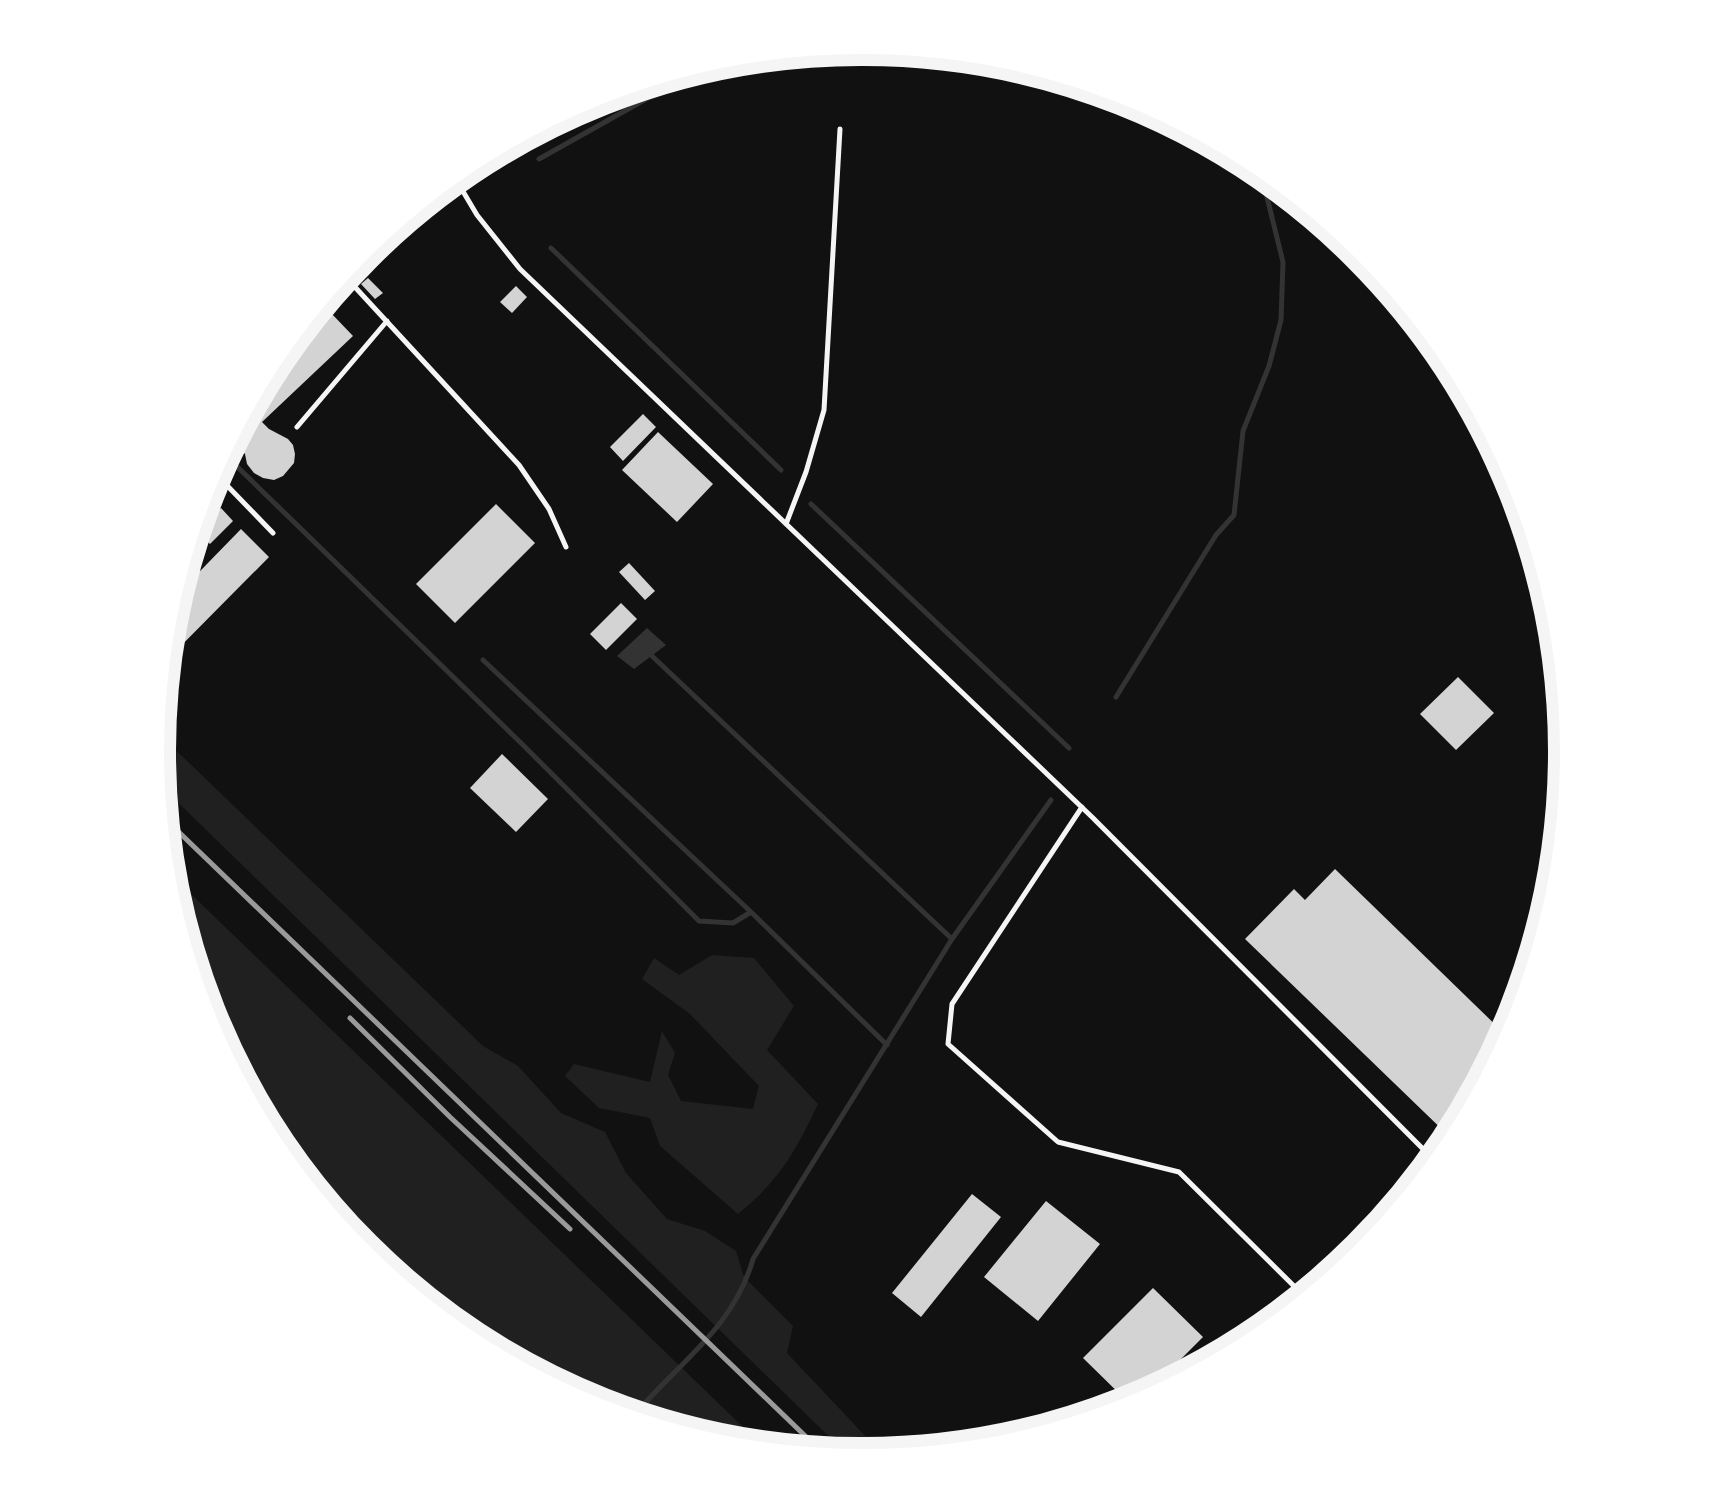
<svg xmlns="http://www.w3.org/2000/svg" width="1724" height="1503" viewBox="0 0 1724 1503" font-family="Helvetica,sans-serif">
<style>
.green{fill:#202020}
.water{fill:#333}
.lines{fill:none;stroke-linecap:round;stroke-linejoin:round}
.stream{stroke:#333;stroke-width:5}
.building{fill:#d3d3d3}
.service{stroke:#f5f5f5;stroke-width:5}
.tertiary{stroke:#f5f5f5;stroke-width:12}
.rail{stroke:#9a9a9a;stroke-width:5}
.rim{fill:none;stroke:#f5f5f5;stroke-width:12}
</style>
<rect width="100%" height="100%" fill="#111"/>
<path class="green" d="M155,730L483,1046L518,1066L561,1113L605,1132L626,1173L667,1219L705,1231L736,1251L744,1277L793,1326L787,1353L886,1458L853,1460L156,781L153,751Z
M164,868L768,1451L723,1447L590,1406L468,1341L360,1252L272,1145L207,1022L167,889Z
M712,955L754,958L794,1006L767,1050L818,1104C796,1151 779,1181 738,1214L660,1146L650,1118L599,1108L565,1076L574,1064L650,1082L662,1031L675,1053L668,1075L681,1101L753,1109L759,1086L690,1014L642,979L654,958L679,975Z"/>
<path class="water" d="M647,628L666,645L634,669L617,656Z"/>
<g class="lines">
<path class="stream" d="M539,159L721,57
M551,248L781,470
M222,452L522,744L699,921L733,923L751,912L887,1045
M811,504L1069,748
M652,656L952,939
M483,660L751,912
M1116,697L1216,535L1234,515L1243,431L1269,366L1281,320L1283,262L1259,165
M631,1419C676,1364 733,1330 753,1259L952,939L1051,800"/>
</g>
<path class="building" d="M368,278L383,293L375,299L361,284Z
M516,286L527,297L512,313L500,302Z
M331,313L353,336L262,422L269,429L288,439L293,445L295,454L294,463L283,476L274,480L263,478L254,473L247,464L245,454L229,438L259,382Z
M643,414L656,427L623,461L610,447Z
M658,432L713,484L677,522L622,470Z
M496,504L535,543L455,623L416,584Z
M221,508L233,521L210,544L197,531Z
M241,529L269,557L161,666L167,613L170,602Z
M629,563L655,591L645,600L619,572Z
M621,603L637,619L606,650L590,634Z
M1458,677L1494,713L1456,750L1420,714Z
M502,754L548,799L516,832L470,788Z
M1335,869L1509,1038L1454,1141L1245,939L1294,889L1305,900Z
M972,1194L1001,1217L921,1317L892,1293Z
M1046,1201L1100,1244L1038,1321L984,1277Z
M1153,1288L1203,1337L1133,1407L1083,1358Z"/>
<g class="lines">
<path class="service" d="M458,183L477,215L520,269L1093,818L1437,1163
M344,271L354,286L519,465L549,509L566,547
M297,427L387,321
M212,470L273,533
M786,524L806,472L824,410L840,129
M1082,807L952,1004L948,1044L1058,1142L1179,1172L1307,1299"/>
<path class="tertiary" d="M420,202L627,86"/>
<path class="rail" d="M159,813L827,1457
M350,1018L450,1117L570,1229"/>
</g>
<path d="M0 0H1724V1503H0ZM861 60H863A691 691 0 0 1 1554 751V752A691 691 0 0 1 863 1443H861A691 691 0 0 1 170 752V751A691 691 0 0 1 861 60Z" fill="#fff" fill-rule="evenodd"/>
<path class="rim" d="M861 60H863A691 691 0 0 1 1554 751V752A691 691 0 0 1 863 1443H861A691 691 0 0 1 170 752V751A691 691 0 0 1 861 60Z"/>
</svg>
